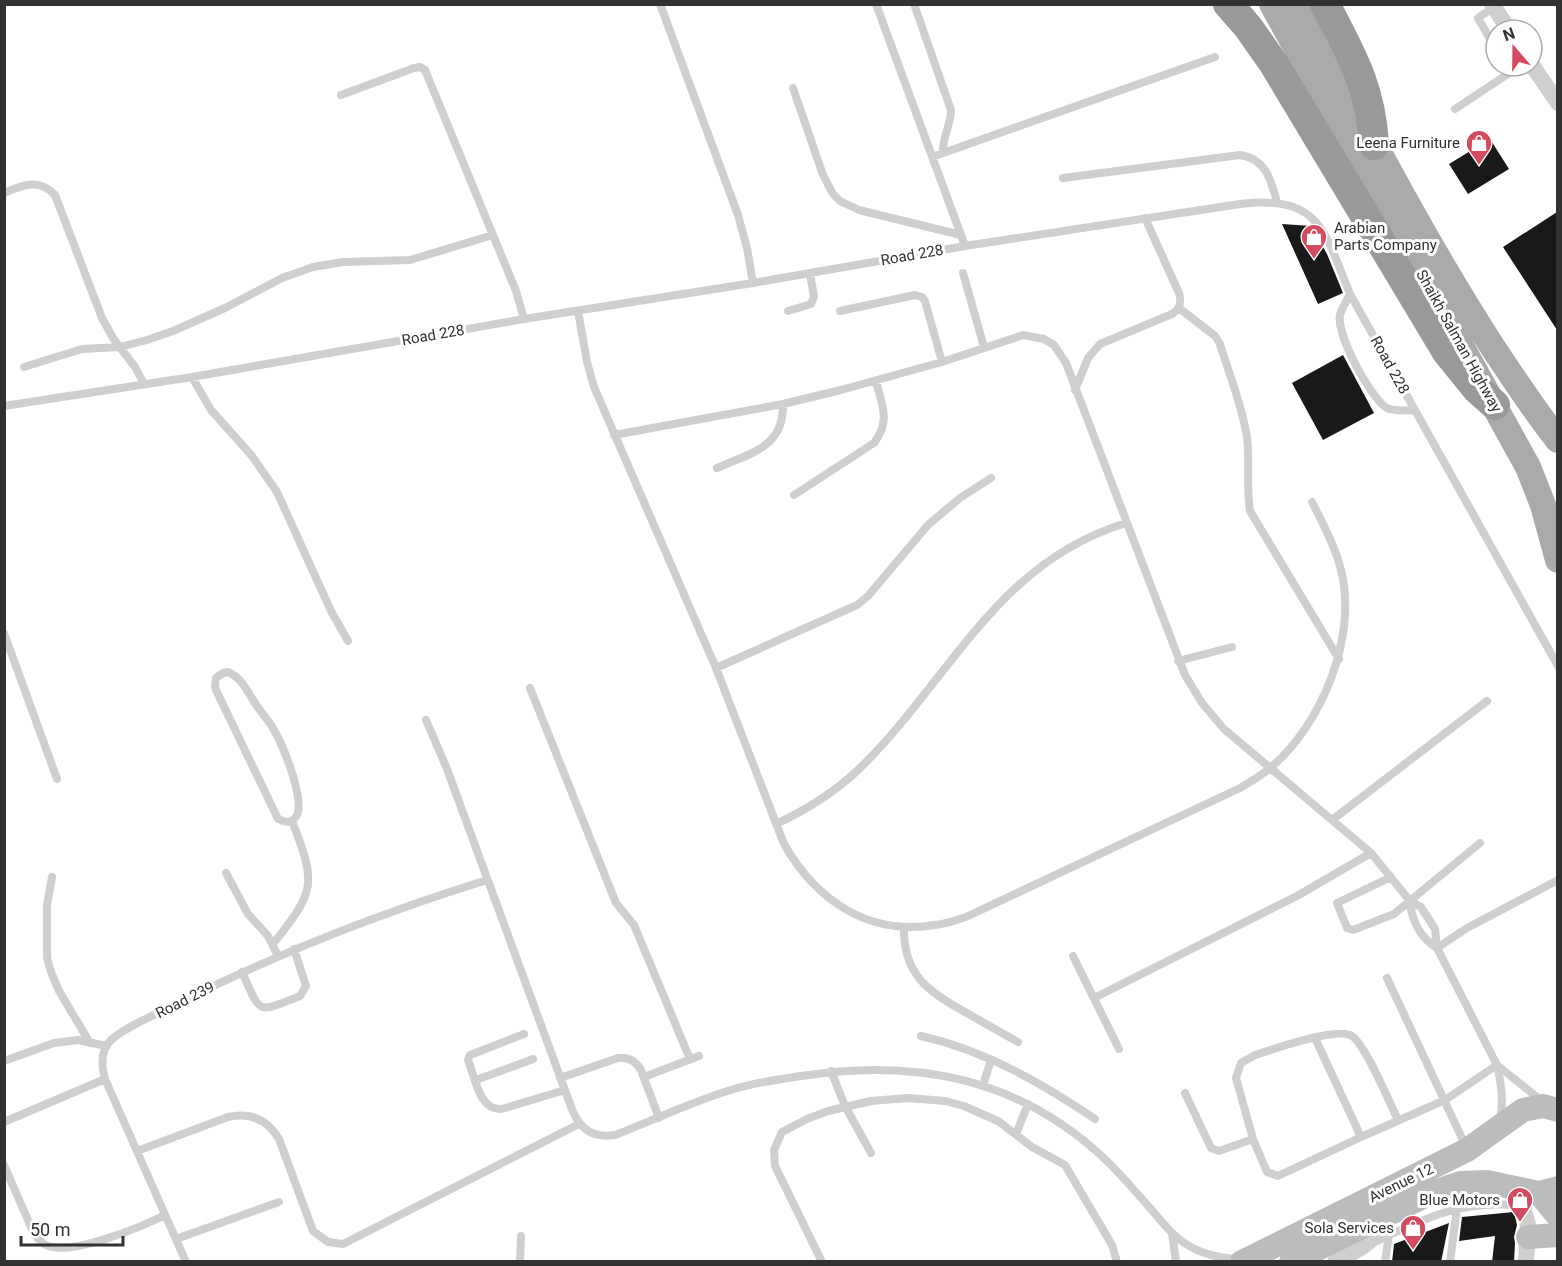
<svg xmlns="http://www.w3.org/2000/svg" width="1562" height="1266" viewBox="0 0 1562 1266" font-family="Roboto,sans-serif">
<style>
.building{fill:#191919}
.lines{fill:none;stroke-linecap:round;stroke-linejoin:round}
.lane{stroke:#cfcfcf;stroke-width:8}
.street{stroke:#cfcfcf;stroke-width:16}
.secondary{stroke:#bcbcbc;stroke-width:24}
.primary{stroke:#aaa;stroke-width:26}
.highway{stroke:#999;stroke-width:30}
.labels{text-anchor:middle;stroke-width:6;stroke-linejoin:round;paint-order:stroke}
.poi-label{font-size:15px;fill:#323232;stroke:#fff;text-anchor:end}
.street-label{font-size:15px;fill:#323232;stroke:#fff}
</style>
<rect width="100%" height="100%" fill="#fff"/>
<path class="building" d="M1490,139L1509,169L1468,194L1449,164Z
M1557,212V330L1503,247Z
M1282,224L1311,226L1327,254L1343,293L1318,304Z
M1343,355L1374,413L1323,440L1292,383Z
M1514,1212L1517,1225L1514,1237L1515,1243L1514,1262H1492L1495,1236L1459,1241L1462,1217Z
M1449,1223L1441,1262H1392L1394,1244Z"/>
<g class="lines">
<path class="lane" d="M660,4L738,215L747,248L753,283
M876,4L965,246
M914,4L951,110C951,125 942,137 943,153
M1494,7L1478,18L1490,39H1496
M793,88L823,175L833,194L840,201L859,210L961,235
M341,95L414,68L420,67L425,70L516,291L524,319
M1455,109L1520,66
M932,157L1215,57
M1063,178L1240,155C1266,159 1271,180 1277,202
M4,193C23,185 39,178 55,195L102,318L113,338L135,367L144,384
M963,273L984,347
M1350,294C1347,300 1342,308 1340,315C1336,334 1371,399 1387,408C1395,412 1406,410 1415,410
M1179,308L1215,336L1220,344C1229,374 1242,405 1247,437C1250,461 1246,486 1250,511L1339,659
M578,311L587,362L594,387L716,668L784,844C816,900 868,936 935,925C946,924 956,920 966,917L1240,788C1250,782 1261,776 1270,768C1322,725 1358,636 1341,570C1335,546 1323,524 1312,502
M788,311L811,304L814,297L810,273
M840,311L915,295L922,297L925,301L942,362
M24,367L82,349L120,347L147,340L173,331L225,308L282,278L313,267L343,262L410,260L493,235
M192,377L211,410L252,456L277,492L331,611L348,641
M1075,390L1088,358L1100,344L1172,314C1180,309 1182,303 1179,293L1145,218
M4,406L192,377L524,319L753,283L965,246L1240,204C1320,195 1324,230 1350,294L1558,666
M614,435L783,404L841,390L942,362L1023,335L1044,339L1054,345L1066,363L1185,675L1202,703L1224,729L1371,853L1410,901L1421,907L1435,929L1437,948L1497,1065C1501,1083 1504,1101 1500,1120
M717,468C750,453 784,448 783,404
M794,495L874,443C891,421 882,406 876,381
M4,633L57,779
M1178,661L1232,647
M716,668L857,605L868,596L928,525L960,498L991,478
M228,672C242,678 247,691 255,703C261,713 269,720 274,730C283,745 308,806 295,818C290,824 284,822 278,819L216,690L215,686L216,678L223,673Z
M530,688L616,903L634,925L690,1059
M426,720L447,769L573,1112C582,1131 594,1138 615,1135C654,1120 693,1101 734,1089C755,1082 778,1080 801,1076C917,1058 1020,1078 1107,1161C1122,1176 1136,1192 1150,1208C1163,1223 1175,1239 1193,1248C1208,1256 1224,1258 1241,1260
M1332,820L1487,701
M776,824C806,810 835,792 859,769C950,681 995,563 1126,523
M226,873L248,914L268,936L278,956
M52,877L47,905V958L51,972L59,991L90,1043
M1391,877L1337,903L1347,928L1353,930L1394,914L1480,843
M1410,901C1411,919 1420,938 1437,948
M904,927C903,974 927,991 965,1012C983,1022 1000,1032 1018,1042
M273,944C315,891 317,885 292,821
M1437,948L1467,928L1558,880
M1073,956L1119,1049
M242,972C262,1016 256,1013 300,996L306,986L294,949
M1387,978L1467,1149
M1094,998L1297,896L1371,853
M524,1034L470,1055L468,1060C475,1077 479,1111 502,1109L565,1090
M921,1036C984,1050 1042,1083 1095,1119
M1315,1038L1361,1137
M4,1061L54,1043L78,1040L107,1046
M1497,1065L1543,1102
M831,1071L845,1106L871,1153
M644,1077L699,1056
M560,1078L618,1058C628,1057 636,1061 641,1070L659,1118
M476,1080L533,1059
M983,1085L991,1060
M1185,1093L1211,1148L1219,1151L1253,1139
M1398,1120C1390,1104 1364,1040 1350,1035C1333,1028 1274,1049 1255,1055L1241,1063L1236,1078L1253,1139L1267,1172L1278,1176L1361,1137L1445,1100L1497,1065
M4,1122L105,1079
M1016,1134L1028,1104
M137,1151L228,1117C250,1112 267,1119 279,1139L313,1231L328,1242L343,1244L579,1124
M4,1165L34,1234C38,1239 42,1244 48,1246C74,1255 141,1227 165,1215
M1172,1233L1176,1262
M176,1239L279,1202
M1375,1242C1426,1217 1465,1199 1523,1206
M186,1262L105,1079C101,1065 100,1051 111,1040C125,1027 160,1012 179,1003C278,953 381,913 487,880
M520,1262L521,1236
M822,1262L775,1166L774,1150L782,1132L807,1119L828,1111L871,1101L908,1098L945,1101L964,1106L998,1121L1032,1147L1065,1165L1112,1245L1117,1262
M1385,1262L1389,1235
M1450,1262L1457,1208"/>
<path class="street" d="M1492,4L1509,30
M1532,65L1558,103
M1518,1189L1528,1225L1526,1262
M1335,1262C1358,1250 1378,1242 1385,1216"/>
<path class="secondary" d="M1539,1193L1558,1216
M1528,1237L1558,1235
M1242,1262L1467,1150L1523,1110L1543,1106L1558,1110
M1291,1262L1423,1197L1449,1187L1461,1183L1487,1182L1539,1193L1558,1188"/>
<path class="primary" d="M1272,4L1528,467L1543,505L1558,560
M1300,4C1361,119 1420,234 1490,343C1512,376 1533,409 1558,440"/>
<path class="highway" d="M1228,4L1248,27L1274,64L1447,352L1477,389L1495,405
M1325,4C1351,54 1371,87 1374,145"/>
</g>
<defs>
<g id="shop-pin" transform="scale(1.35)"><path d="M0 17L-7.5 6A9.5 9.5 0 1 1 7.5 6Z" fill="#d24b5e" stroke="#fff"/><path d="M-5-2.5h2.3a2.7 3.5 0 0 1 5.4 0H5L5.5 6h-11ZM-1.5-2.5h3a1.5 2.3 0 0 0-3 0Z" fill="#fff"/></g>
</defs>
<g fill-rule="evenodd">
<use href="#shop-pin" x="1479" y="143"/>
<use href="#shop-pin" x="1314" y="237"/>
<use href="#shop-pin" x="1520" y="1200"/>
<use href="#shop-pin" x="1413" y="1228"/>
</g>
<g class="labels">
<g class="poi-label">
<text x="1460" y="148">Leena Furniture</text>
<text x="1334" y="233" text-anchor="start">Arabian<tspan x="1334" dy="17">Parts Company</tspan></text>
<text x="1500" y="1205">Blue Motors</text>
<text x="1394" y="1233">Sola Services</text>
</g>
<g class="street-label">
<text transform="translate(912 255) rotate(-10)" y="5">Road 228</text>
<text transform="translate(433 335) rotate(-10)" y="5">Road 228</text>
<text transform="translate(1459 341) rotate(61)" y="5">Shaikh Salman Highway</text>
<text transform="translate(1390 365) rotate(61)" y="5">Road 228</text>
<text transform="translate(185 1000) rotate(-27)" y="5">Road 239</text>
<text transform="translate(1401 1183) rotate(-26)" y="5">Avenue 12</text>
</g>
</g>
<rect width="1562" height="1266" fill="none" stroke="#323232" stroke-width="12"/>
<g transform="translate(1514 48) rotate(340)"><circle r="28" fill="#ffffff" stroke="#adadad" stroke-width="1.5"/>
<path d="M0-4.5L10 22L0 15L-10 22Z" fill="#d24b5e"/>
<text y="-9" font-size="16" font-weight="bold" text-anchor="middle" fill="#323232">N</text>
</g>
<path d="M21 1236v9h102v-9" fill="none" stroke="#323232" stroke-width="3"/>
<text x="30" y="1236" font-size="18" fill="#323232" stroke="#ffffff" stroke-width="4.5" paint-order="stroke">50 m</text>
</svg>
